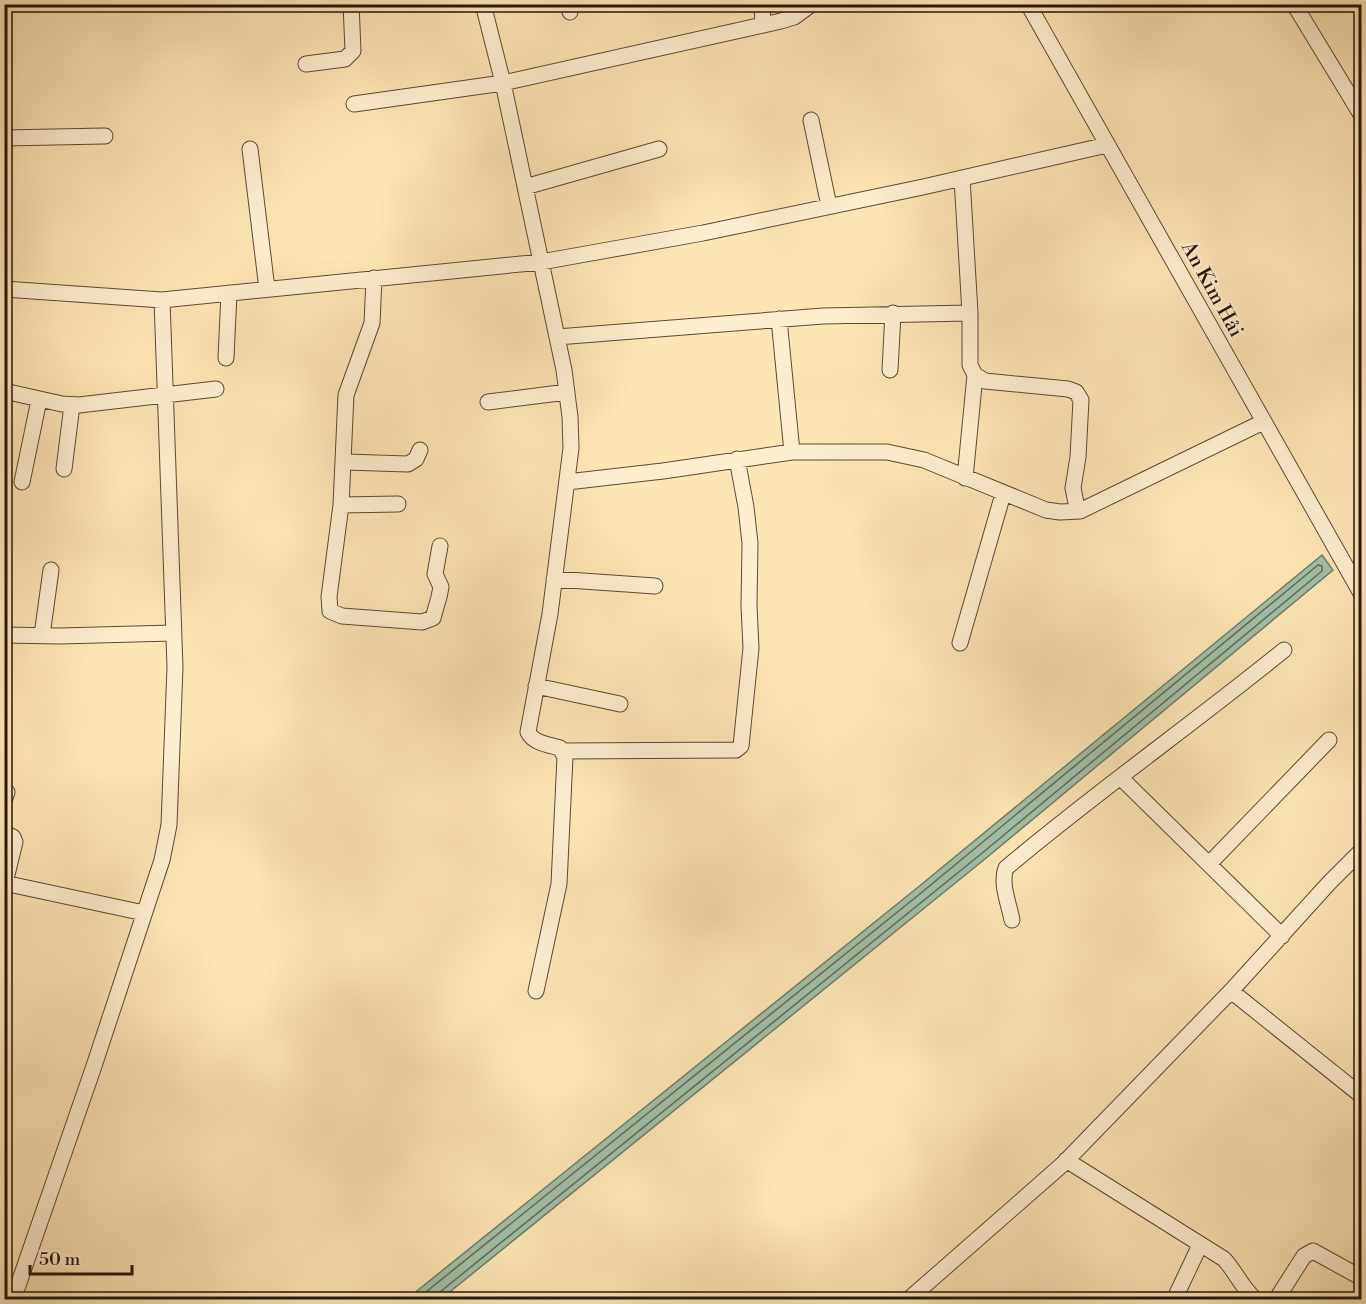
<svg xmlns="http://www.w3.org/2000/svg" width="1366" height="1304" viewBox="0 0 1366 1304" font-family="'Libre Bodoni',serif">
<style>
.water{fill:#a1c0a8;stroke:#6f7c68;stroke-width:1.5}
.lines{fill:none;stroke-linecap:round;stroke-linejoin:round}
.shore{stroke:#626c58;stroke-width:1.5}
.minor-casing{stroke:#5a4a32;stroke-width:17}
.minor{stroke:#feeece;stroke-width:15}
.labels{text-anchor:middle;stroke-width:4.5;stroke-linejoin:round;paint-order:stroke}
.street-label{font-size:20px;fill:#231707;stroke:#feeece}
</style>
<rect width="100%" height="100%" fill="#fde5b4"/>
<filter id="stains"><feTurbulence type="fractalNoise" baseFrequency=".00333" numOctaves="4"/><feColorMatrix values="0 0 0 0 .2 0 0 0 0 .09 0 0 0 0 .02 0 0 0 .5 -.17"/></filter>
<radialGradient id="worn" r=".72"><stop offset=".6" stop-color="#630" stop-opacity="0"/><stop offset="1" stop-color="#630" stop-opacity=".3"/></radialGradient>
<path class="water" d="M1322,555L1333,570L985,859L441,1299H407L917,888Z"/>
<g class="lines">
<path class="shore" d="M416,1300L921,893L1318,565L1322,566V571L981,854L440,1292L438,1300"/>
<g class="minor-casing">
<path id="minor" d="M483,4L503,83L564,370L570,417L571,448L550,614L528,732C533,743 549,745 560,748L565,757L559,884L536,991
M762,4L763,25
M1028,4L1362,595
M1294,4L1362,116
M570,12L571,4
M306,64L345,59L353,51L351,4
M354,104L503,83L781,21L794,17L812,4
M811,120L829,206
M4,138L105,136
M250,149L267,289
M962,178L970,313V365L975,375L985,381L1068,389L1076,392L1081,400L1078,457L1073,488L1076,503L1080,511
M525,187L659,149
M374,278L372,323L346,395L341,505L329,597L330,611L342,616L422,622L433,618L439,597L441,587L435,574L440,546
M4,289L162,300L541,262L703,233L923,187L1107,145
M779,319L792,452
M557,337L823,316L970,313
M226,358L229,293
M890,370L893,313
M4,391L62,404L79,405L216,389
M488,402L567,392
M345,462L408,464L416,459L420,450
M64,469L72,405
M965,478L975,375
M22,482L39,400
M567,482L663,471L792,452H887L924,460L1046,510L1060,512L1080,511L1263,422
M341,505L398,504
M554,579L655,586
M4,635L59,636L173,633
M42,635L51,570
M960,643L1003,494
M536,686L620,704
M563,751L736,750L741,746L751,648L749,606L750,543L746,507L737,459
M1121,778L1282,936
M4,801L7,792
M4,833L13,837L15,842L5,883
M1209,864L1329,740
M4,883L144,913
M1012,920C1009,904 1000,883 1006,868C1096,792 1193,724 1284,650
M1231,991L1362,1096
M1066,1160L1224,1259C1236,1272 1242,1288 1256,1300
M13,1300L94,1066L162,860L169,825L175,667L162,300
M908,1300L1063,1164L1231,991L1329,883L1362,850
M1174,1300L1200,1245
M1276,1300L1304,1256L1313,1251L1362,1278"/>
</g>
<use href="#minor" class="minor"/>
</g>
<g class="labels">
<g class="street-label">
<text transform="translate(1213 289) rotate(61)" y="7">An Kim Hải</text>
</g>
</g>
<rect width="1366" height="1304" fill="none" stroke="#fde5b4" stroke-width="24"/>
<rect x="6" y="6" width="1354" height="1292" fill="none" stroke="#231707" stroke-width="3"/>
<rect x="12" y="12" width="1342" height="1280" fill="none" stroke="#231707" stroke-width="1.5"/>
<path d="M30 1265v9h102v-9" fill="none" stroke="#231707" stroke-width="3"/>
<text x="39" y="1265" font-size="18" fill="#231707" stroke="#feeece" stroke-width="4.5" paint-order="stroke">50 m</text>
<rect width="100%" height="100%" filter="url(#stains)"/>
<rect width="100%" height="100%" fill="url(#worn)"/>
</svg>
